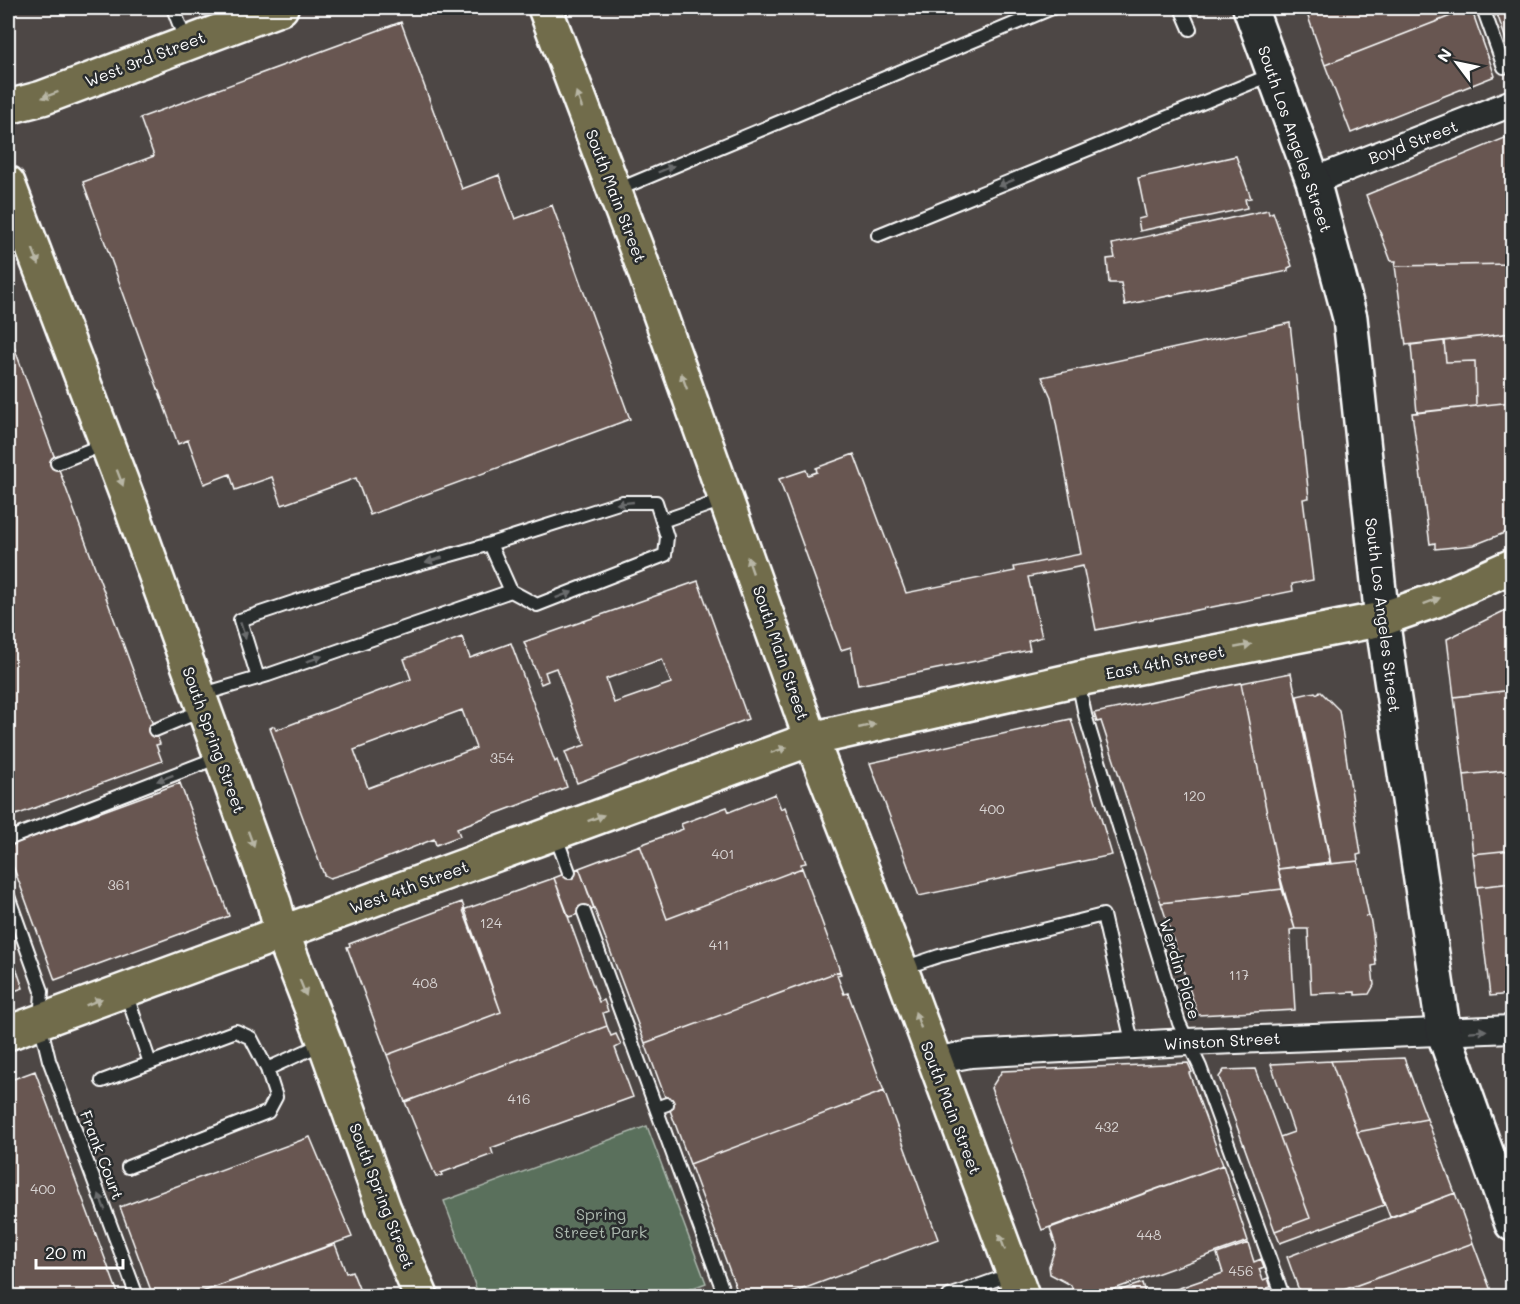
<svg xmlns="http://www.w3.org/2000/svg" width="1520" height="1304" viewBox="0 0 1520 1304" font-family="Mali,sans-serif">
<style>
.built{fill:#4e4744}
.green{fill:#5a705c;stroke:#acb8ae;stroke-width:1.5}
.building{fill:#685751;stroke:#fff;stroke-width:1.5;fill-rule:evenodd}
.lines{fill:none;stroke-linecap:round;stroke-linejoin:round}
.service-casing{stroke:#fff;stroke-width:16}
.minor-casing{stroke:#fff;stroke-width:30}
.secondary-casing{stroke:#fff;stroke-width:38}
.primary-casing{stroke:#fff;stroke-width:38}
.service{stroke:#2a2d2e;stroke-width:12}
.minor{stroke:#2a2d2e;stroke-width:26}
.secondary{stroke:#2a2d2e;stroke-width:33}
.primary{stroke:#716c4b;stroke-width:33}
.oneway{fill:#b8b6a5}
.oneway2{fill:#6a6c6d}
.labels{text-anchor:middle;stroke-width:5;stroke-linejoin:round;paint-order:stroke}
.number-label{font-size:14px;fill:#d9d5d4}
.street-label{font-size:16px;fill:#fff;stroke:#2a2d2e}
.park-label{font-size:16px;fill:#acb8ae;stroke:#2a2d2e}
</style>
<rect width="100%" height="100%" fill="#3d3a38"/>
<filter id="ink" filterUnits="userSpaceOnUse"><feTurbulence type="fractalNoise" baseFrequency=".0167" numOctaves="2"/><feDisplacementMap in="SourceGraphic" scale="12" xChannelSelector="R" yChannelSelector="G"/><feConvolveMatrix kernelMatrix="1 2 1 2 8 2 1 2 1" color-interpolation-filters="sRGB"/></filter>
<g filter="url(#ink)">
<path class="built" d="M8,8H1512V1296H8Z"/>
<path class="green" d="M647,1126L706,1283L672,1296H479L444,1201Z"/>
<path class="building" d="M1305,8H1471L1325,65Z
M1471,8L1495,76L1351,133L1325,65Z
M1495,8H1512V57Z
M401,22L462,189L499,175L515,219L552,205L630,419L370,515L356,478L282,505L272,477L235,490L230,474L204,484L188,440L178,444L83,182L154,156L140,118Z
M1512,135V264L1395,266L1396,261H1391L1366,195Z
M1236,156L1251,198L1245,199L1247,208L1140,231L1138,219L1146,217L1138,178Z
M1268,210L1269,214L1273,212L1292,266L1288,268V271L1125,305L1121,283H1109L1107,259L1115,258L1112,244Z
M1512,264V333L1406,345L1395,266Z
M1290,323L1309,498L1303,499L1313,580L1292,584L1293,591L1096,630L1083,566L1028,577L1042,637L1028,641L1030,650L858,685L851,647L841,650L779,479L806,470L808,475L817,472L816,468L854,454L906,593L1015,571L1014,567L1081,554L1051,397L1042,377Z
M1512,333V402L1476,406L1475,361L1446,362L1444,341Z
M8,338L11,348L14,347L160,744L156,745L162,761L8,818Z
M1444,341L1446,362L1475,361L1476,406L1417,413L1411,345Z
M1512,402V530L1474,545L1435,549V543L1430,544L1412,413Z
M698,581L748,719L577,783L565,752L585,745L556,668L545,672L548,681L541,684L524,642ZM662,659L671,683L614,703L606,679Z
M1512,607V690L1454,697L1447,639Z
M462,637L470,658L511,643L555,762L557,760L567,787L457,828L460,836L436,845L434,839L356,870L330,878L324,875L270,728L274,726L276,730L411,679L404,659ZM462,710L476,748L368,788L354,750Z
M1291,673L1330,862L1278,869L1241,683Z
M1241,683L1282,889L1161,903L1101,721L1097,722L1094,713Z
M1512,690V770L1464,775L1454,697Z
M1320,691L1339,710L1361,854L1357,855L1358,861L1331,864L1297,696L1315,692L1317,694Z
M1071,719L1112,855L919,896L870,763Z
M1512,770V850L1473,854L1464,775Z
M180,783L229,916L55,980L9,855L13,844Z
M775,794L781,809L785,807L806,863L801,864L802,868L667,919L640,845L683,829L681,824L727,807L729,812Z
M640,845L667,919L802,868L840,971L645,1043L579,868Z
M1512,850V883L1477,887L1473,854Z
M1358,861L1369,916H1365L1370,917L1373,934L1376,965L1372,966L1374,985L1369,994L1355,995V992L1311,994L1308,929H1295L1278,869Z
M579,868L594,909L569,917L554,878Z
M554,878L599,1002L604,1000L608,1011L603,1013L607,1026L405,1102L387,1055L501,1012L463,910Z
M1512,883V994L1490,996L1477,887Z
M1282,889L1295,929L1290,930L1295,1010L1198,1015L1161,903Z
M462,902L501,1012L387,1055L347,947L350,946L349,944Z
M8,945L23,988L8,993Z
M840,971L841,974L837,975L844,994L848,993L884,1091L690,1164L645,1043Z
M607,1026L611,1036L616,1034L621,1045L615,1048L633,1097L491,1148L493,1154L441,1173L442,1175L436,1177L405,1102Z
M1404,1058L1427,1119L1357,1132L1331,1061Z
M1331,1061L1384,1205L1280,1243L1275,1231L1310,1218L1280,1137L1294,1132L1271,1064Z
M1188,1063L1192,1072L1189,1073L1223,1165L1042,1230L991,1088L1002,1071Z
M1255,1069L1310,1218L1275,1231L1219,1077L1224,1070Z
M35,1071L119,1296H8V1081Z
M884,1091L938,1239L784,1296H739L690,1164Z
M1427,1119L1455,1193L1390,1217L1357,1132Z
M310,1137L352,1237L191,1296H153L120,1207Z
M1223,1165L1248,1241L1095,1296H1075L1071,1285L1050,1274L1049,1266L1056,1246L1050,1228Z
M1455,1193L1473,1243L1327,1296H1301L1287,1257Z
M1248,1243L1254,1262L1261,1259L1264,1267L1259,1269L1263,1280L1268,1278L1271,1287L1267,1288L1270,1296H1156L1223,1273L1217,1254Z
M1473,1243L1493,1296H1356L1352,1287Z
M335,1244L346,1273L352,1271L362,1296H191Z
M1142,1283L1146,1296H1104Z
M1352,1287L1356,1296H1327Z"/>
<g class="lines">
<g class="service-casing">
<path id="service" d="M173,8L186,42
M1181,8L1190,29
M1483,8L1504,67
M617,190L1052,8
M878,235L1273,74
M57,463L105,444
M662,521L726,499
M490,544L511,591
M1078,680L1085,715L1179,1023L1200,1067L1283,1296
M200,695L268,675L511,591L537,605L665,555L667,537L656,502H622L490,544L347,584L240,620L258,678
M155,730L203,710
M555,834L569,872
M8,839L219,757
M8,896L42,991L40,1023L49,1060L137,1296
M584,912L725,1296
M903,968L939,956L1103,915L1133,1046
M125,990L150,1063
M102,1081L236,1031L251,1038L267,1069L324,1043
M656,1108L667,1104
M128,1167L268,1112L276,1097L267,1069
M949,1296L1012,1274"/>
</g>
<g class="minor-casing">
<path id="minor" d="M1313,181L1512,103
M933,1061L971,1054L1187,1042L1512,1029"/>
</g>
<g class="secondary-casing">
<path id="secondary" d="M1250,8L1313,181L1350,318L1382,619L1444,1034L1512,1224"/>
</g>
<g class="primary-casing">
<path id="primary" d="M545,8L641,261L811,739L901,969L1022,1296
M8,107L42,98L281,8
M8,183L131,507L274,903L282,933L325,1043L384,1209L421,1296
M8,1033L811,739L1078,679L1382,619L1436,600L1512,566"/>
</g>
<use href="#service" class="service"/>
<use href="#minor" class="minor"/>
<use href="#secondary" class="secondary"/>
<use href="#primary" class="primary"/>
</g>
<defs><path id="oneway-solid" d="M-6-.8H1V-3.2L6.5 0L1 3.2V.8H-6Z" transform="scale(1.5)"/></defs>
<g class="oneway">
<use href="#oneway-solid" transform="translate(50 95) rotate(160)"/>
<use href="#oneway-solid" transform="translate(579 100) rotate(-110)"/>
<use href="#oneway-solid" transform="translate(36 257) rotate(69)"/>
<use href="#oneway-solid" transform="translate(684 381) rotate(-110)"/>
<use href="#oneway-solid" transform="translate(120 478) rotate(69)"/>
<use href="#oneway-solid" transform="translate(750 565) rotate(-109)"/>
<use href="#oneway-solid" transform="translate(1432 601) rotate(-21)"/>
<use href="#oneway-solid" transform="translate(1243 646) rotate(-11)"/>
<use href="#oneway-solid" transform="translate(867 726) rotate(-13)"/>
<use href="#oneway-solid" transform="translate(779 750) rotate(-19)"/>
<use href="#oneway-solid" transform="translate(596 818) rotate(-21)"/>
<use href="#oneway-solid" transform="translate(251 839) rotate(70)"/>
<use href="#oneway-solid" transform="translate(303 988) rotate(68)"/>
<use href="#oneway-solid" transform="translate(94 1002) rotate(-22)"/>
<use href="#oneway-solid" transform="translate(918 1020) rotate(-110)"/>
<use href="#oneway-solid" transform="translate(1002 1242) rotate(-111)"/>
</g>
<g class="oneway2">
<use href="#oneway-solid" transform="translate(666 169) rotate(-23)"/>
<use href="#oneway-solid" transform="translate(1006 183) rotate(158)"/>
<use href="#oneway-solid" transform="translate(625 503) rotate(174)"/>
<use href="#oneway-solid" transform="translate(434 560) rotate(164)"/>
<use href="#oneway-solid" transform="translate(564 595) rotate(-21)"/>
<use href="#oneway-solid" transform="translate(243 631) rotate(72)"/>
<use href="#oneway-solid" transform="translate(314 659) rotate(-19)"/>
<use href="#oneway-solid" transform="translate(165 778) rotate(159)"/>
<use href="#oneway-solid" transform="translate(1478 1031) rotate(-4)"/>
<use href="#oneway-solid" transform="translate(102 1202) rotate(-111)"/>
</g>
</g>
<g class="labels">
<g class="number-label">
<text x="502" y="763">354</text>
<text x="1194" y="801">120</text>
<text x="992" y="814">400</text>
<text x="723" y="859">401</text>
<text x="119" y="890">361</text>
<text x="491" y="928">124</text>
<text x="719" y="950">411</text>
<text x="1239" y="980">117</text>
<text x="425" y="988">408</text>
<text x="519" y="1104">416</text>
<text x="1107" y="1132">432</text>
<text x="43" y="1194">400</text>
<text x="1149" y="1240">448</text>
<text x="1241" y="1276">456</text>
</g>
<g class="street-label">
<text transform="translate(145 59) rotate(-21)" y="6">West 3rd Street</text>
<text transform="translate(1295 139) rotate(71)" y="6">South Los Angeles Street</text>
<text transform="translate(1413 142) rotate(-21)" y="6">Boyd Street</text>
<text transform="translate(616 196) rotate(69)" y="6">South Main Street</text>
<text transform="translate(1383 615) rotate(83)" y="6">South Los Angeles Street</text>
<text transform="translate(781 653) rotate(71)" y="6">South Main Street</text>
<text transform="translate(1165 662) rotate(-11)" y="6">East 4th Street</text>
<text transform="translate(214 740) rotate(70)" y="6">South Spring Street</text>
<text transform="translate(409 887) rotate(-20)" y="6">West 4th Street</text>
<text transform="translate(1180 969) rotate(73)" y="6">Werdin Place</text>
<text transform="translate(1222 1041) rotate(-3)" y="6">Winston Street</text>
<text transform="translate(951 1108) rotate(69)" y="6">South Main Street</text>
<text transform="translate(102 1155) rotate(69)" y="6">Frank Court</text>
<text transform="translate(382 1196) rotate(69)" y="6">South Spring Street</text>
</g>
<g class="park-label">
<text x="601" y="1220">Spring<tspan x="601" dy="18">Street Park</tspan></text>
</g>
</g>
<rect width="1520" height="1304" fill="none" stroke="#2a2d2e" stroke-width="30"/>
<rect x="15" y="15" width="1490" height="1274" fill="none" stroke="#fff" stroke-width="2" filter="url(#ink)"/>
<g transform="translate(1457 63) rotate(302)" stroke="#2a2d2e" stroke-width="4.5" paint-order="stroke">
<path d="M0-4.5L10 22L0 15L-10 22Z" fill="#ffffff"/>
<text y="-9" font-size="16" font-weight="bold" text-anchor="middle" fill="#ffffff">N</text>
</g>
<path d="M36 1259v9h87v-9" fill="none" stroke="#ffffff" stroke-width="3"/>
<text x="45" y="1259" font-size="18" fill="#ffffff" stroke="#2a2d2e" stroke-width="4.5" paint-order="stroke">20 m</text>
</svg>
